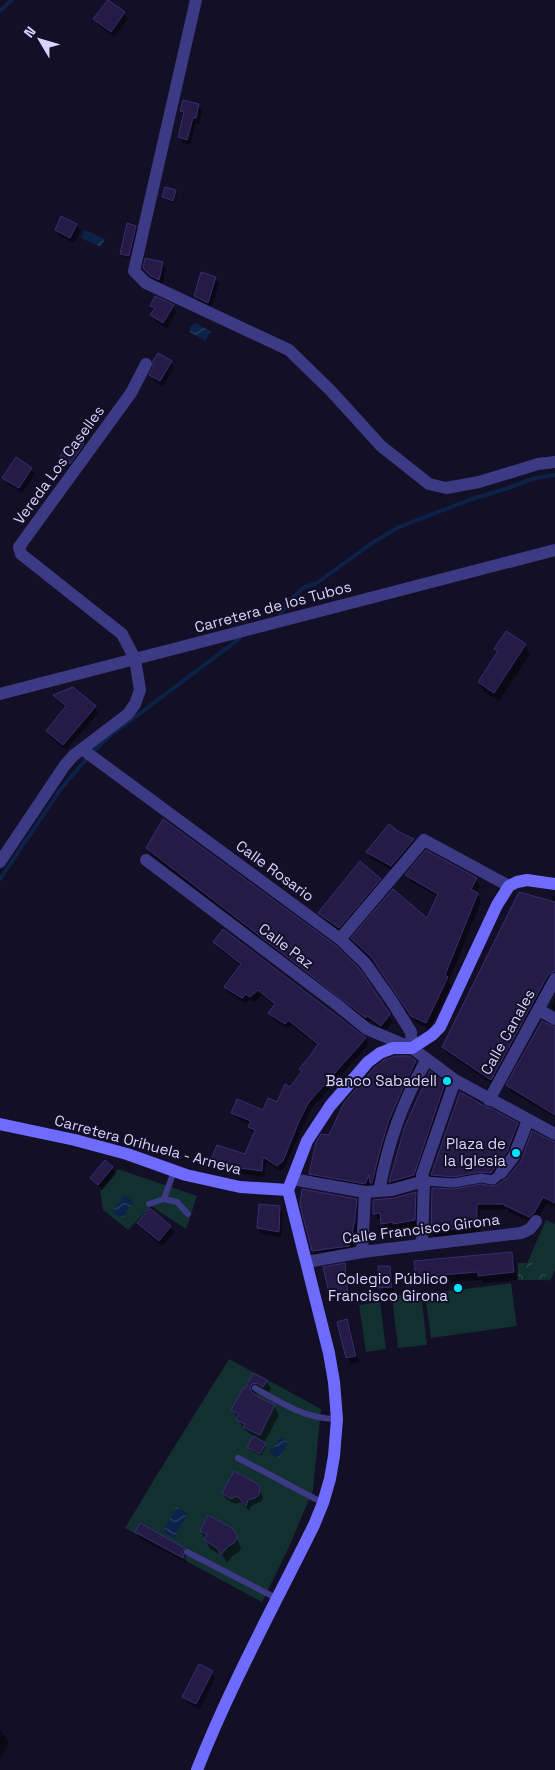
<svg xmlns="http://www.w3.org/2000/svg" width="555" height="1770" viewBox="0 0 555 1770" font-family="'Space Grotesk',sans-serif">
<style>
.green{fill:#12302f}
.forest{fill:url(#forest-crowns)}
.water{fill:url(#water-waves)}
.shadow{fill:#0007}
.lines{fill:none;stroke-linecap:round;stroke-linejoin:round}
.stream{stroke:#0c2248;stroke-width:4}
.building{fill:#241b47;stroke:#3b2d73}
.service{stroke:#3d3a85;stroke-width:6}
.pedestrian{stroke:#3d3a85;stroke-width:9}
.minor{stroke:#3d3a85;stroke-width:12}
.tertiary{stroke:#3d3a85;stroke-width:12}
.secondary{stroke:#6f6bff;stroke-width:12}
.poi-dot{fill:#00e5ff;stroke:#130f26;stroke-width:2}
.labels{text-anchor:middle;stroke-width:4;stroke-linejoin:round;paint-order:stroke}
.street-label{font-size:15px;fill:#d9d4ff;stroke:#130f26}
.poi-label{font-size:15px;fill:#d9d4ff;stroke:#130f26;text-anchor:end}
</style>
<defs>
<pattern id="forest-crowns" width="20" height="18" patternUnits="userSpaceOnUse" patternTransform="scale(1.25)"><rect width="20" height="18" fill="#12302f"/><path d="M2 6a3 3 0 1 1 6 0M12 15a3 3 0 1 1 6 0" fill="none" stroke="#344d4e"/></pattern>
<pattern id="water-waves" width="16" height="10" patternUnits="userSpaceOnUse" patternTransform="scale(1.25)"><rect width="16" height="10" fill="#0c2248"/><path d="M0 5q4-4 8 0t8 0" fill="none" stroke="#2f4163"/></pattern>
</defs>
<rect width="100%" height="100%" fill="#130f26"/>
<path class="green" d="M118,1169L197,1196L186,1229L151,1206L128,1230L103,1210L100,1191Z
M546,1220L555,1224V1270L550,1281L524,1270Z
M511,1283L517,1326L431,1338L425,1294Z
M421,1293L427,1345L398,1348L392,1296Z
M380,1302L386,1349L366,1352L359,1305Z
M229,1359L321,1409L313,1490L289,1547L262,1602L125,1528L158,1473Z"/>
<path class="forest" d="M518,1263H532V1267H546V1280H518Z"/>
<path class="water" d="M84,230L105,239L101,247L81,238Z
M196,323L211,332L205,341L190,332V326Z
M125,1195L134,1202L126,1212V1216L121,1218L112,1211Z
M280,1437L288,1442L279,1459L270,1453L269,1451L270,1449H273Z
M176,1507L188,1513L174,1538L163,1532Z"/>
<path class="shadow" d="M124,13L128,19L114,37L98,25L95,19Z
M198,105L202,111L199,124L196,123L190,145L183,143L180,137L184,116L181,111Z
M175,191L177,194L174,203L165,200L163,197Z
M76,224L80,230L74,243L59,236L56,230Z
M135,227L137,230L130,258L122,256L121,254Z
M162,263L166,269L162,285L155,282L144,268Z
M215,278L219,284L211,308L199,302L195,296Z
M151,306H173L176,312L167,328L155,321L152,315L154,311Z
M171,362L174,368L163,386L154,381L151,375Z
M83,445L86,451L73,469L65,462L62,456Z
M31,469L35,474L22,493L7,483L4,478Z
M525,645L530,654L499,701L484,692L479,683L498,653L496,649Z
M55,696L95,707L98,713L66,750L50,737L47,731L66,708L58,701Z
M398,833L413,840L416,846L395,872L371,858L368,852Z
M147,848L358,969L393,1022L385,1032L369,1020V1023L151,855Z
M407,875L476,879L480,886L476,894L481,901L449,981L451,985L430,1029L416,1023L377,966L357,946L353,939L428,920L438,897L411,882Z
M380,879L383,885L342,933L323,919L320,913Z
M552,896H555V979L494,1085L447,1053L443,1047L551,902Z
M214,942L365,1038L369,1044L312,1108L303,1125L285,1167L280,1171L266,1162L264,1177L214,1170L210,1164L218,1147L246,1156L255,1133L252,1132L249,1127L250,1124L236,1118L233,1112L264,1111L277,1103L303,1072L300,1069L318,1046L291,1025L289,1029L273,1019L269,1013L275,1006L262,995L254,1002L250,999L246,1003L228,993L225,987L241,966L218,948Z
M555,999V1013L551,1006Z
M555,1028V1117L511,1092L508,1085Z
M409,1057L415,1062L419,1069L375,1189L371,1183L369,1190L314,1180L310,1174L329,1137Z
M444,1084L448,1089L417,1181L393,1187L390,1182L406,1126Z
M517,1124L520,1130L510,1158L494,1179L435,1180L432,1175Z
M555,1143V1207L547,1203L537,1220L533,1223L509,1212L508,1209L480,1210V1232L435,1238L432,1232L433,1189L454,1190L497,1186Z
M105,1162L112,1168L116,1174L102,1190L91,1178Z
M415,1193L418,1199L417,1226L398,1230L397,1228L385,1229L381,1219H378L375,1213L394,1199Z
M356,1200L359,1205L358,1227L352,1251L316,1256L313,1251Z
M260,1205L280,1208L283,1214L281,1237L261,1234L258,1228Z
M150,1210L170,1227L174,1233L162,1246L142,1229L139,1223Z
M511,1254L515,1261L517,1280L484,1283L482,1280L421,1284L417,1276Z
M344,1265L347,1271L351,1298L342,1300V1302H335L331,1296Z
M389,1267L393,1273L394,1293H384L381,1288Z
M347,1321L350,1327L359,1362L351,1364L347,1358L339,1323Z
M254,1375L266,1381L271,1389L268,1395L261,1391L254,1395L274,1406L279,1415L264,1443L266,1447L261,1456L250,1450L249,1447L254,1437L243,1428L233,1410L246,1391Z
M258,1486L263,1497L262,1501L251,1506L249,1511L241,1502L235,1504L226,1499L223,1493Z
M201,1531H233L241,1548L239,1552L232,1556L227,1563L223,1556L210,1549Z
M136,1532L184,1549L187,1554L185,1558L187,1563L140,1538Z
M212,1672L215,1678L200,1709L187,1703L184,1697Z
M0,1729L9,1743L0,1758Z"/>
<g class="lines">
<path class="stream" d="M0,11L12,0
M280,614L290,600L303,588L317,583L372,543L399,527L469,500L508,488L535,478L555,475
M92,753L107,738L239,639
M0,879L60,790L88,757"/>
</g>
<path class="building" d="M108,0L125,12L111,32L93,19Z
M183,100L199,104L196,118H193L187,140L178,137L184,112L180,111Z
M165,187L176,190L173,201L162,197Z
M61,216L77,224L70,238L55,230Z
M127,223L136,226L129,256L120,254Z
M145,258L163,262L159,280L151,276L143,268Z
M201,272L216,277L208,303L194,296Z
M155,296L174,305L163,323L150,315L155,308L150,306Z
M158,353L172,361L160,381L149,375L153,367V361Z
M76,437L84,444L70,464L60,456Z
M16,457L32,468L19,488L2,478Z
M506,631L526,644L494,693L478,682L498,651L494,649Z
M73,687L96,706L63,745L46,731L66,706L53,695Z
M163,819L335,945L359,968L390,1014L381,1026L366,1015V1018L146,848Z
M389,824L399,832L414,839L391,866L366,852Z
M426,850L477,878L471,889L478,893L445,975L448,977L426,1023L411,1016L372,958L351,938L393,889L427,918L438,894L405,875Z
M360,861L381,879L339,928L318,913Z
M519,892L555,902V971L548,975L491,1080L442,1047Z
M223,929L366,1038L309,1102L300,1119L283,1161L277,1166L263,1157L262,1171L209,1164L217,1145L245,1154L255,1130L248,1127L251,1121L231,1113L237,1099L263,1110L268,1098L277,1102L285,1084L290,1087L302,1071L299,1069L310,1056L318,1044L288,1020L285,1024L268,1013L275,1004L258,990L250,997L246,994L242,998L224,987L241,964L213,942Z
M542,1021L555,1027V1115L506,1085Z
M395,1056H409L416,1061L403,1088L389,1120L379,1154L372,1183H370L369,1175L365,1184L309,1174L316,1142L321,1134L329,1135L344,1103L374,1068L384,1060Z
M430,1071L445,1083L414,1175L389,1182L405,1126Z
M460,1092L486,1107L490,1108L518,1123L507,1152L491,1173L480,1172L454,1177L431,1175Z
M532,1131L555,1142V1203L543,1197L534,1213L529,1217L504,1205V1204H477V1226L431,1232L432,1188L454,1189L481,1184L492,1186L497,1185L507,1178L521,1161Z
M105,1160L113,1167L98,1185L90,1178Z
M302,1189L357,1199L355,1220L349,1246L312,1251L300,1205Z
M416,1192L415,1220L393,1224V1222L381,1224L380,1213L373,1214V1200L394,1198Z
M259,1204L280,1206L279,1232L257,1228Z
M149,1209H151L171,1226L159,1241L137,1223Z
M512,1252L514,1272L478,1276V1272L416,1277L414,1261Z
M345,1263L348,1292L340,1294V1296L330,1297L323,1267Z
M378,1266H390L392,1287L379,1288Z
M347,1319L356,1356L346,1358L337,1322Z
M253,1373L267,1380L263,1387L257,1383L252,1384L250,1388L251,1391L258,1397L275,1405L260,1435L243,1427L245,1424L236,1420L239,1414L231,1410L243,1388L245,1389Z
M253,1436L266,1443L260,1454L247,1447Z
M234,1471L256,1483L260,1487L259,1495L255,1498L248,1500L246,1506L237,1496L231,1499L222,1493Z
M208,1515L232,1528L236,1533L237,1538L234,1543L227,1547L221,1555L217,1548L204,1540L207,1534L200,1531Z
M140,1523L185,1548L182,1552L184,1556L183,1558L135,1532Z
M199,1664L213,1671L196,1704L182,1697Z"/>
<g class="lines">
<path class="service" d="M174,1171L164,1199L177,1202L188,1214
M149,1204L164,1199
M255,1388C281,1403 306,1419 337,1419
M238,1458L323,1503
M187,1552L278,1599"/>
<path class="pedestrian" d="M424,1181L454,1183L481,1178L493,1180L501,1173"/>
<path class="minor" d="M196,0L134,271L146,283L289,350L331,391L381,446L429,484L446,488L479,482L538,464L555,462
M82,749L340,939L365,963L391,1000L411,1032L412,1048
M146,860L335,1003L367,1029L412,1048L455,1080L555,1134
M0,862L65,765L74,755L128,714L135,704L140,690L135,659L122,634L21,554L19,547L131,393L146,364
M340,939L424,840L509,886
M539,1010L555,1019
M489,1100L555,979
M501,1173L514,1156L528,1120
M292,1179L365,1192L392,1190L424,1181
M379,1191C388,1142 402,1103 427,1059
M422,1245L424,1181L422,1175L455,1080
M362,1252L365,1192
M307,1262L362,1252L521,1233L530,1229L536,1221"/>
<path class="tertiary" d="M0,694L555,550"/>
<path class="secondary" d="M0,1124L75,1140L127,1154L186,1175L240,1187L288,1190
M197,1770C230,1686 274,1606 314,1525L323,1503L330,1479L334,1456L337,1419L334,1382L329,1353L288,1190L307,1141L330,1106L368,1062L380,1053L393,1048H412L432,1035L440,1027L497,905L509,886L517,882L527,880L555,884"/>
</g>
<g class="poi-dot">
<circle cx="447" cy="1081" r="5"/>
<circle cx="516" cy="1153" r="5"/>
<circle cx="458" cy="1288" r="5"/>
</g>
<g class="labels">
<g class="street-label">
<text transform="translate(59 465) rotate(-54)" y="5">Vereda Los Caselles</text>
<text transform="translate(273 607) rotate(-15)" y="5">Carretera de los Tubos</text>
<text transform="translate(275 871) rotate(36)" y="5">Calle Rosario</text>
<text transform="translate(286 946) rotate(37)" y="5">Calle Paz</text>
<text transform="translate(508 1032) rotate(-61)" y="5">Calle Canales</text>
<text transform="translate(148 1145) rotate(15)" y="5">Carretera Orihuela - Arneva</text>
<text transform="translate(421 1229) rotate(-7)" y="5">Calle Francisco Girona</text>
</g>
<g class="poi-label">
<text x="437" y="1086">Banco Sabadell</text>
<text x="506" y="1149">Plaza de<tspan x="506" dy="17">la Iglesia</tspan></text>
<text x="448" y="1284">Colegio Público<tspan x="448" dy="17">Francisco Girona</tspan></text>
</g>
</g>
<g transform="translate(40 40) rotate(308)" stroke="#130f26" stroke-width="4" paint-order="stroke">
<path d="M0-4L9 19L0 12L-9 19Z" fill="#d9d4ff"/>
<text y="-8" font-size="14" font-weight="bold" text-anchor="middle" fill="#d9d4ff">N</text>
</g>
</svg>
